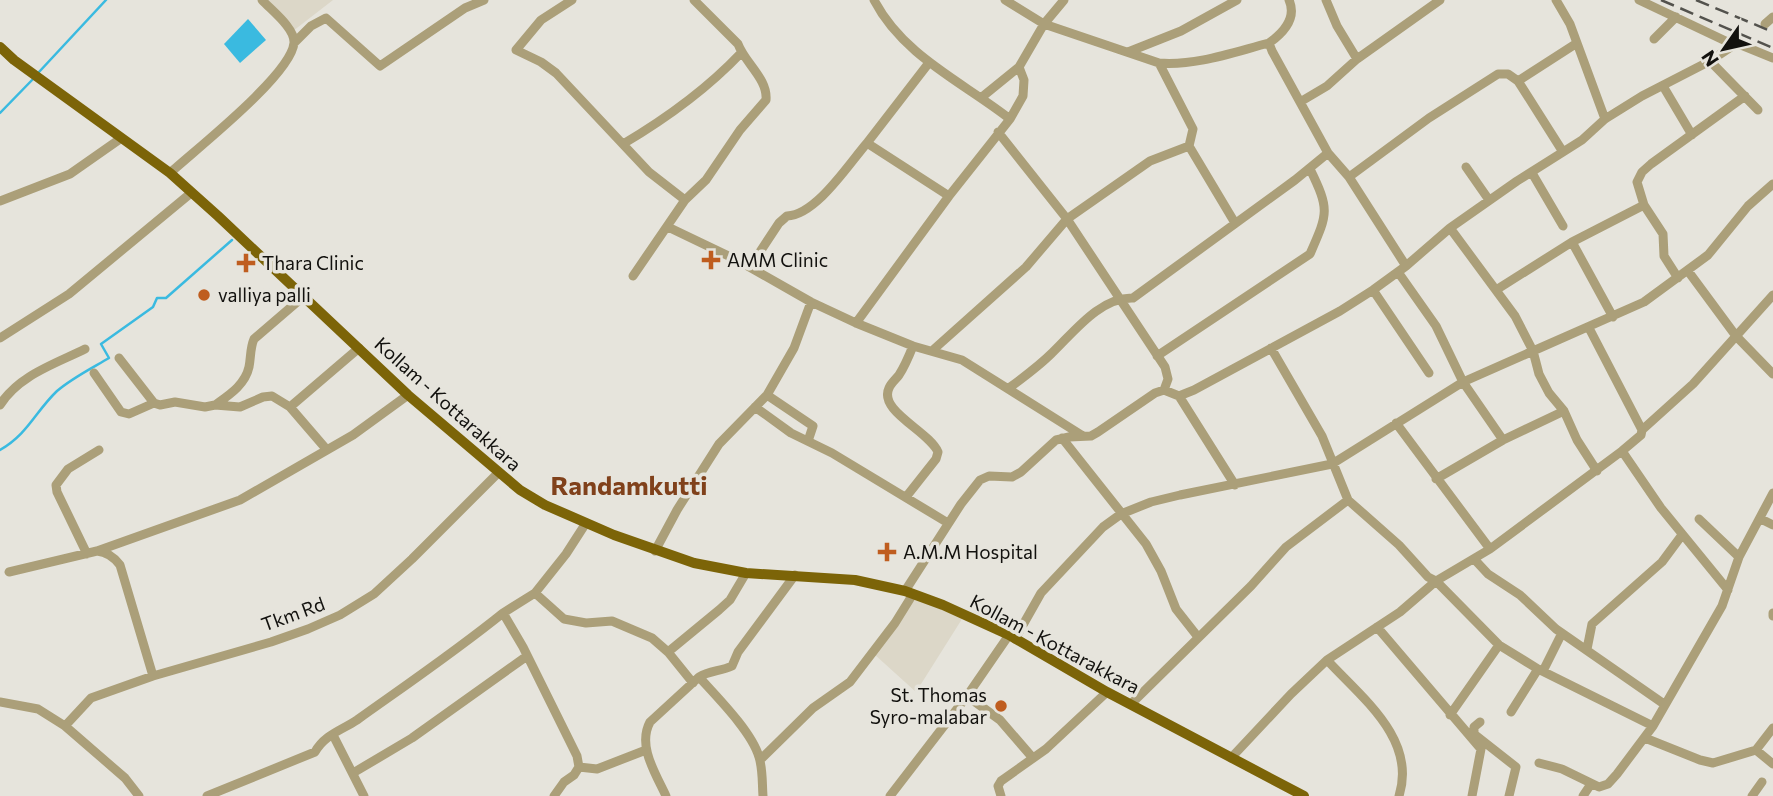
<svg xmlns="http://www.w3.org/2000/svg" width="1773" height="796" viewBox="0 0 1773 796" font-family="Commissioner,sans-serif">
<style>
.built{fill:#dcd7c8}
.water{fill:#3abae0}
.lines{fill:none;stroke-linecap:round;stroke-linejoin:round}
.stream{stroke:#3abae0;stroke-width:2.5}
.minor{stroke:#ab9f79;stroke-width:9}
.major{stroke:#7c6408;stroke-width:10}
.rail{stroke:#53524d;stroke-width:2.5;stroke-dasharray:14 7;stroke-linecap:butt}
.poi-dot{fill:#bf5d1f;stroke:#e6e4dc;stroke-width:2.5}
.labels{text-anchor:middle;stroke-width:7;stroke-linejoin:round;paint-order:stroke}
.poi-label{font-size:19px;fill:#12110e;stroke:#e6e4dc;text-anchor:start}
.street-label{font-size:19px;fill:#12110e;stroke:#e6e4dc}
.district-label{font-size:26px;font-weight:bold;fill:#80411b;stroke:#e6e4dc}
</style>
<rect width="100%" height="100%" fill="#e6e4dc"/>
<path class="built" d="M265,0H333L293,31Z
M914,597L962,619L916,692L874,654Z"/>
<path class="water" d="M248,19L266,40L240,63L224,44Z"/>
<g class="lines">
<path class="stream" d="M39,72L106,0
M0,113L35,77
M0,450C28,434 35,412 57,391C72,378 92,368 109,358L101,344L153,307L157,298H166L232,240"/>
<path class="minor" d="M572,0L541,20L516,50L541,62L556,73L649,172L685,200
M874,0C903,56 963,82 1010,119
M1005,0L1044,24L1159,63C1196,66 1234,52 1269,43
M1289,0C1297,18 1283,33 1269,43L1272,51L1328,153L1349,177L1406,266
M1326,0L1337,26L1357,59
M1556,0L1570,24L1605,119
M1639,0L1734,45
M1765,24L1773,17
M1654,39L1676,17
M294,43L311,26L326,18L380,66L465,8L484,0
M1128,52L1181,31L1237,0
M1710,61L1758,110
M1159,63L1193,129L1189,146L1235,223
M1518,81L1577,43
M1663,86L1692,135
M982,97L1019,67
M1300,102L1327,86L1357,59L1440,0
M998,132L1067,219L1165,367L1168,379L1164,390
M867,143L928,64
M623,144C667,118 706,90 741,53
M1466,167L1489,200
M170,173C195,150 291,75 294,43C295,28 271,10 262,0
M1532,173L1563,226
M1349,177L1429,118L1498,74H1508L1518,81L1563,152
M0,201L70,174L120,139
M668,227L739,261L811,302L856,323L913,346L962,360L1083,436
M1450,228L1515,316L1533,351L1539,374L1549,393L1564,411L1577,440L1597,471
M1572,242L1613,317
M750,267L779,223L787,216C816,215 848,165 867,143L949,196
M1688,271L1736,336L1773,374
M1398,272L1436,326L1463,382L1503,440
M633,276L685,200L706,180L740,130L766,100C768,79 745,63 738,44L694,0
M1678,278L1664,256L1663,234L1644,205L1637,182L1642,172L1651,164L1745,96
M1373,290L1429,373
M1496,290L1572,242L1644,205
M856,323L949,196L1010,119L1023,96L1024,80L1019,67L1044,24L1064,0
M1589,328L1642,430
M0,338L69,294L191,193
M1271,348L1322,436L1348,500L1399,545L1428,577L1436,581L1499,645L1538,669L1653,726
M933,350L1026,267L1067,219L1150,161L1189,146
M1157,356L1310,254C1328,213 1330,210 1310,169
M119,358L154,403L160,405L175,402L205,407L215,405L240,407L263,397L272,396L290,407L327,450
M94,373L121,412L129,414L154,403
M1009,388C1024,377 1039,366 1052,353C1074,332 1100,297 1133,298L1295,180L1328,153
M767,395L813,426L809,438
M1179,396L1235,485
M0,405C19,375 55,364 85,349
M215,405C229,395 245,385 249,367C251,357 250,348 254,339L304,296
M290,407L359,348
M755,407L791,433L832,453L948,523
M1396,423L1490,549
M1062,438L1146,544L1161,571L1176,609L1198,637
M1622,451L1661,508L1728,590
M1436,479L1503,440L1564,411
M906,497L936,459L938,452C929,431 878,411 889,388C891,383 896,379 899,375C905,366 909,356 913,346
M1699,519L1739,557
M1761,519L1773,525
M97,551L240,500L353,435L408,395
M655,551L677,510L719,444L767,395L794,348L811,302
M87,554L57,492L56,485L68,469L99,450
M1475,560L1488,574L1520,595L1556,629L1664,704
M9,572L97,551C107,552 114,557 120,565L153,676
M905,591L961,504L980,480L989,476L1012,477L1021,472L1056,440L1069,437L1091,436L1098,432L1155,393L1164,390L1179,396L1194,390L1340,311L1373,290L1406,266L1450,228L1517,181L1582,140L1605,119L1642,96L1710,61L1734,45H1741L1773,58
M535,593L564,619L586,623L612,621L652,638L668,652L693,683
M1773,613V616
M1377,627L1481,749L1472,796
M1009,635L967,696L1000,720L1032,757
M1015,639L1041,593L1103,527L1121,514L1151,502L1180,495L1332,464L1463,382L1644,302L1708,255L1748,206L1773,184
M1587,649L1592,624L1662,562L1682,535
M668,652L719,610L730,600L746,573
M1327,660C1362,698 1417,739 1399,796
M1543,671L1562,633
M699,677C717,697 752,732 759,757C763,770 762,783 763,796
M0,702L38,709L65,726L125,778L139,796
M1131,704L1251,586L1286,547L1348,500
M1511,712L1538,669
M1450,715L1499,645
M1480,722L1474,727V734L1516,767L1509,796
M65,726L91,698L153,676L271,642L308,629L340,615L374,594L412,559L498,473
M333,735L364,796
M1645,738L1700,760L1713,763L1756,750L1773,764
M1756,750L1773,728
M1231,758L1291,694L1327,660L1400,612L1436,581L1490,549L1622,451L1641,435L1642,430L1693,384L1773,295
M760,760L813,708L850,682L895,623L913,594
M1539,763L1562,769L1599,787L1608,784L1617,774L1653,726L1722,606L1739,557L1773,493
M579,767L597,769L646,750
M353,773L412,738L527,656
M207,796L315,752C324,735 342,730 357,720C406,685 456,651 503,613
M554,796L564,782L574,775L579,767L577,756L523,647L503,613L535,593L566,554L586,523
M666,796C656,774 637,746 650,722L699,677C709,671 721,671 732,666L738,652L795,575
M890,796L967,696
M1001,796L998,786L1001,781L1046,749L1107,692
M1583,796L1591,784
M1752,796L1762,782"/>
<path class="major" d="M0,47L14,60L170,173L218,216L408,395L520,490L545,505L614,535L694,563L746,573L855,580L905,591L943,605L1009,635L1107,692L1304,796"/>
<path class="rail" d="M1661,0L1773,48
M1696,0L1773,32"/>
</g>
<g class="poi-dot">
<path d="M707.5 249.5h7v7h7v7h-7v7h-7v-7h-7v-7h7z"/>
<path d="M242.5 252.5h7v7h7v7h-7v7h-7v-7h-7v-7h7z"/>
<circle cx="204" cy="295" r="7"/>
<path d="M883.5 541.5h7v7h7v7h-7v7h-7v-7h-7v-7h7z"/>
<circle cx="1001" cy="706" r="7"/>
</g>
<g class="labels">
<g class="poi-label">
<text x="727" y="267">AMM Clinic</text>
<text x="262" y="270">Thara Clinic</text>
<text x="218" y="302">valliya palli</text>
<text x="903" y="559">A.M.M Hospital</text>
<text x="987" y="702" text-anchor="end">St. Thomas<tspan x="987" dy="22">Syro-malabar</tspan></text>
</g>
<g class="street-label">
<text transform="translate(448 404) rotate(42)" y="7">Kollam - Kottarakkara</text>
<text transform="translate(293 614) rotate(-20)" y="7">Tkm Rd</text>
<text transform="translate(1055 644) rotate(28)" y="7">Kollam - Kottarakkara</text>
</g>
<g class="district-label">
<text x="629" y="495">Randamkutti</text>
</g>
</g>
<g transform="translate(1724 49) rotate(236)" stroke="#e6e4dc" stroke-width="5" paint-order="stroke">
<path d="M0-5L12 26L0 18L-12 26Z" fill="#12110e"/>
<text y="-10" font-size="19" font-weight="bold" text-anchor="middle" fill="#12110e">N</text>
</g>
</svg>
